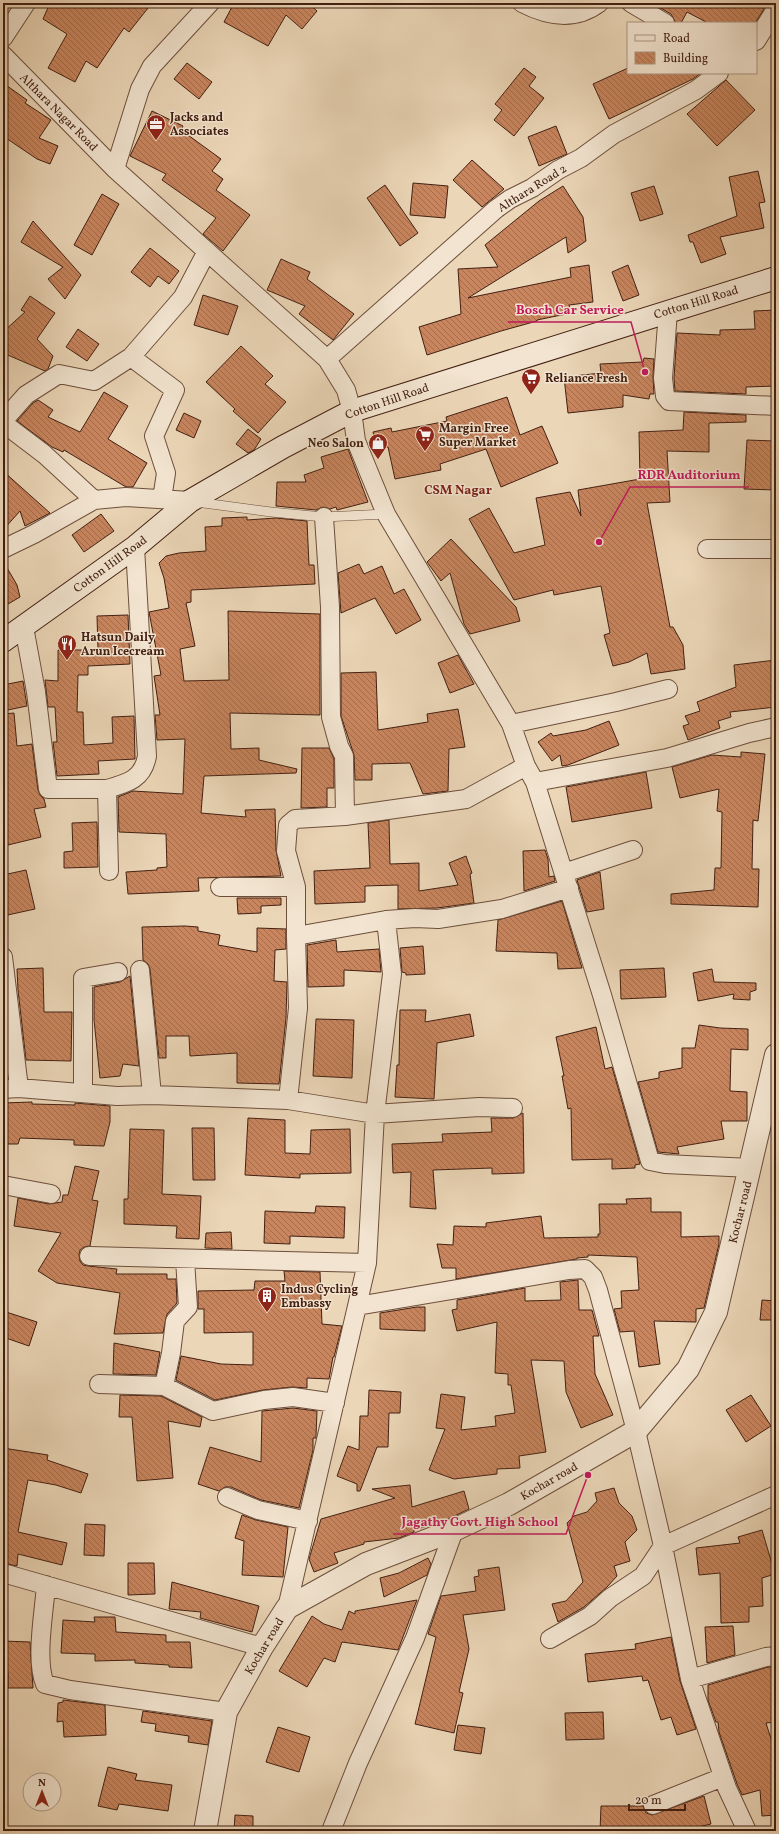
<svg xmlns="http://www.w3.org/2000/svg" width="779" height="1834" viewBox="0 0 779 1834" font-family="Vollkorn,serif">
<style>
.building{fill:url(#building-back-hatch);stroke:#432012}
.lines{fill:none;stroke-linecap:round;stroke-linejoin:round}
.service-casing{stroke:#6d4e3b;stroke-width:10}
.minor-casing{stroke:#6d4e3b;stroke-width:20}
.tertiary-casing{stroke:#6d4e3b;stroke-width:24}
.secondary-casing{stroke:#432012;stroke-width:24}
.service{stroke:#f2e4d0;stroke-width:9}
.minor{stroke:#f2e4d0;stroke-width:18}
.tertiary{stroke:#f2e4d0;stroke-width:22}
.secondary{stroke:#f2e4d0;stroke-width:22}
.labels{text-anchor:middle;stroke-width:3;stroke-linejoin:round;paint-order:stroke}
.street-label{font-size:12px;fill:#432012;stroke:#f2e4d0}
.poi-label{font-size:12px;font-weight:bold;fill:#432012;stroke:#f2e4d0;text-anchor:start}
.neighbourhood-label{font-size:13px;font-weight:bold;fill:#7a1f14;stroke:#f2e4d0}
.leader{fill:none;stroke:#c2185b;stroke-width:1.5}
.callout-dot{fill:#c2185b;stroke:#f2e4d0;stroke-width:1.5}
.callout-label{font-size:13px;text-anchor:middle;font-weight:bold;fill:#c2185b;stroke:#f2e4d0;stroke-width:3;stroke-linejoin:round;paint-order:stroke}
</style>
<defs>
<pattern id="building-back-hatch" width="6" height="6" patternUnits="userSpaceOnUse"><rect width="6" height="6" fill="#c8855e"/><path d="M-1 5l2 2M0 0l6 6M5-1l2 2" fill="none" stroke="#a46c4c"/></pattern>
</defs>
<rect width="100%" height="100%" fill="#ebd6b7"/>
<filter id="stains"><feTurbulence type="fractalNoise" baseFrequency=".005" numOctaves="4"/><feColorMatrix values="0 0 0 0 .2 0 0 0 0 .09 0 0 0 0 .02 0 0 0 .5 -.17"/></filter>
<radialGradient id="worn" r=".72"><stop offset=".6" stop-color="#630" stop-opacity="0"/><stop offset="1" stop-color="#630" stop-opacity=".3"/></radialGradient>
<path class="building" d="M50,3H152L129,32L124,28L97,68L86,61L75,82L48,68L67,34L43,19Z
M234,3H308L317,11L302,29L286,15L268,46L224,22Z
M652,3H753L764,9L755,23H708L687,12L681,23H676L671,14Z
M187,63L212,82L199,99L174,79Z
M524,68L536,77L529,86L544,98L514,136L494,120L502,110L495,104Z
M628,68V73H701L693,79L609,119L593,84Z
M726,80L755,110L717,146L687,114Z
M3,83L27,100L25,103L51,120L39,138L58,146L50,164L37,159L3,136Z
M152,111L183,126L181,130L221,159L212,171L223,179L216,190L250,215L223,251L203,234L216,218L162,180L166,174L130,156Z
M556,126L567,154L539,166L528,137Z
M472,160L504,189L482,207L453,180Z
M758,171L765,202L759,203L764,228L720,237L726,254L701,263L693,242H690L688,235L737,216L729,177Z
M413,183L448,186L445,218L410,215Z
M385,185L418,233L400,246L367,198Z
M563,186L583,217L586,241L568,253L566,237L468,298L571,277L570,268L589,265L593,302L569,305L571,313L537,320V321L501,331L427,355L419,327L461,314L458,269L498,267L485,245L539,201Z
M654,186L663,214L640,221L631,193Z
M102,194L119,204L92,255L74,245Z
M33,221L81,275L65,299L48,279L63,267L21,242Z
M150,248L179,271L169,284L158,276L150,287L131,272Z
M281,259L310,272L307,279L354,314L333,340L299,314L305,306L267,290Z
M628,265L639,295L623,301L612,272Z
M203,295L238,306L228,335L194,325Z
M30,296L55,313L37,339L53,356L48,369L45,371L3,353V332L25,312L21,310Z
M776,310V386L746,387V394L675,391L674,378L677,333L720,335V330L755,329L754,311Z
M78,329L99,344L87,361L66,347Z
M241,346L273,376L265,384L286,402L258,433L233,411L235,409L206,382Z
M644,358L654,359L653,377L654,394H650L649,399L623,395V407L568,413L564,377L601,373L600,364L643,362Z
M104,392L128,406L108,439L147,463L133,487H126L64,450L63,452L52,447L17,421L33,403L38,400L53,410L48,417L80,432Z
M507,397L520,435L542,426L558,463L501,487L486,449L440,464L441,470L395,479L388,447L377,449L373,432L391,428L392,432L447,421L446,417Z
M684,412L746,415V422L709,423V452L667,451L670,502L647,503L670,627H673L683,645L685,669L651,674L647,653L629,662L613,666L604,635L610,633L601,586L554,595L553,590L514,600L469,519L489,508L514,553L545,545L536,498L570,492L581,516L578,490L640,479L639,432L683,430Z
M184,413L201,421L194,438L176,430Z
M248,429L261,439L254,450L248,453L236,444Z
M747,440L774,441L773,461H776V490L744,489Z
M348,449L368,502L337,510L336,507L330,509L323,507L316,510L276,506L277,482H306L304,475L324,468L321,457Z
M3,471L50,513L25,526L20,511L3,530Z
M101,514L114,531L84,552L72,535Z
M247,517V520L276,518L307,521L309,565H314L315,584L191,590V602L186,603L195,646L180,649L184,681L229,680L228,611L320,614V715L230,713L231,749L259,748V760L297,769L296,773L204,776L201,813L246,817L245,810L275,809L276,850L281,876L198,878L199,891L128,894L126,872L157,870V868L167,867L166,834L119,832L118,797L133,791L183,794L185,739L157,740L155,715H160L154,676L161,675L149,612L169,608L164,578L159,563L166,556L179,553L206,551L205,527L222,526V518Z
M451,539L516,607L520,621L470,634L464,624L450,573L441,581L427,562Z
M3,561L17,585L20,597L3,607Z
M359,564L364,574L382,566L394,594L404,589L421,620L396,634L375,598L341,613L338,573Z
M128,615L130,664L88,666V675H78L77,712H83L84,745L113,743L112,717L134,716L135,759L98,761L99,774L57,776L53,742H57L55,707H48L45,680L58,681V650H98L97,616Z
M458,655L474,684L450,693L438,663Z
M776,660V707L730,712L731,717L718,721L720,728L688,740L683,726L689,724L685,716L700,711L697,702L736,687L734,665Z
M376,672L378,730L428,722L427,714L458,709L465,747L449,749L448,791L423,794L410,763L372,764V780H355L354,755L341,716V673Z
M23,681L27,706L3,711V685Z
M14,713L17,746L32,744L38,790L40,795L44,799L46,807L34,809L41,837L8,845L3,825V714Z
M609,721L619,745L568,765L562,766L560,755L552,761L538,742L551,733L553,736L586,730Z
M302,748H329L334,759V788H327V807L301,808Z
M741,752L765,754L758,821L753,820L752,869H759L758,907L671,904V894L714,890L715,868H721L722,812L717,811L719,789L680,798L672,767L712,755L741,757Z
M646,772L652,808L572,822L566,787Z
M389,820L390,864L419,863V891L458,885L449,863L466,856L472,873L470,874L474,903L437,908L398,909V885L365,886V902L315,904L314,871L370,868L368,823Z
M97,822L98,867L64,868V852L73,851L72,823Z
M545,850L548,859L549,877L554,876L555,881L524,891L523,851Z
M26,870L35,909L3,916V875Z
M600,872L604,909L587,912L577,880Z
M237,898H281V905L261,906V913L238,914Z
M562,901L582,968L558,969L557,953L496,951L498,920Z
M185,926L198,927V931L220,935L218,945L257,952V928L286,929V949L275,950L274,981L287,982L286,1018L279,1084L237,1083V1053L190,1056L189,1036H166V1058H159L150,969L148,964L143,960L142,927Z
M336,940L337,952L379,949L381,972L344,970V986L308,987L307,945Z
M423,946L425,974L406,975V973L402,972L400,948Z
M43,968L44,1012H72L71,1061L26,1060L18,990L17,969Z
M664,968L666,997L621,999L620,970Z
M712,969L714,982L756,983V990L750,992V1000L733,999L734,994L698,1001L693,973Z
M130,976L139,1066L123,1064L120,1076L100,1078L94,1020V987L120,982Z
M400,1010H426L425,1022L470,1014L474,1036L437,1043L434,1099L395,1097L397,1065H399Z
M316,1019L354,1020L352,1078L313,1076Z
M699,1025L720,1028L748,1029V1050L731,1049L730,1091L747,1092V1121H721L724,1139L677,1147L679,1154L658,1152L638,1082L659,1078V1072L682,1068V1048H695Z
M596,1027L605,1069L612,1067L640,1164L635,1165V1168L612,1169V1159L572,1160L571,1108L568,1109L562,1076H564L556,1037Z
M32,1102V1104L75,1105V1103L110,1106V1122L104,1146L74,1145V1140L20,1138L18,1144H5L3,1103Z
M523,1113L524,1173L492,1174V1168L433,1170L436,1209L410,1207L411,1172L393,1173L392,1144L443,1142L442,1134L492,1132L491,1118H513Z
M248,1118L285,1120V1153L310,1154L311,1130L350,1129L351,1173L300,1174V1178L245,1175Z
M192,1128H214L215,1180H193Z
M130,1129L164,1130L162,1194L201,1196L199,1239L176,1238L177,1226L124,1224V1199H128Z
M75,1166L99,1171L92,1200L98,1201L90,1246L84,1247L80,1250L79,1255L80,1261L83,1265L88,1266L117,1269L116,1274H167V1279H176L177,1303L167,1314L163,1333L114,1334L120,1293L57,1283L38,1271L61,1233L14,1226L18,1198L49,1204L62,1202L63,1195H68Z
M651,1198V1212H681V1237L719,1236V1244L704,1308L696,1309V1322L654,1321L660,1364L639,1367L634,1331L620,1332L614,1309L622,1308L621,1291L639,1290L637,1257L588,1255V1257L577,1258V1259L456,1279V1268H442L437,1244L453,1245L454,1226L486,1227V1223L541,1216L544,1238L598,1237V1234H600L599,1204H627L626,1199Z
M316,1206L345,1207L344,1238L290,1236V1244L264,1243L265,1211L315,1213Z
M231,1232L232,1249L205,1248L206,1233Z
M284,1271L320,1272L322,1324L342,1326L334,1357H333L329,1379L307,1378V1388L292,1387L263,1390L215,1400L176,1380L181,1356L221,1364L253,1365V1332L204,1333V1309H198V1291L254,1290L255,1281H285Z
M578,1280L579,1310H592L599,1336H593L595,1374L613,1415L581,1428L566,1392L564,1361L531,1360L546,1452L519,1456L520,1468L497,1469V1474L454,1479L429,1470L445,1429L436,1428L441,1394L465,1397L461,1430L496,1426L495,1416L515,1413L511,1385H508V1374L495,1373L497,1322L457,1331L452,1310L457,1309V1300L525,1288V1301L561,1300L560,1282Z
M762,1300L776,1301V1320H760Z
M417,1307H425V1331L380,1329V1313Z
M3,1311L37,1322L29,1346L3,1337Z
M114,1343L160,1352L156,1375L113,1374Z
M369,1390L401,1392L400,1413H389L388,1447H377L360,1491H357V1484L337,1476L348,1446L359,1450L360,1416H368Z
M120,1395L161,1396L202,1417L200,1427L168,1421L173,1478L137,1481L132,1417H119Z
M751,1395L771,1426L746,1442L726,1410Z
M293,1408L317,1411L316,1435V1438H313V1450L299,1508L261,1500L231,1487H225L219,1491L198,1484L210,1447L261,1462L262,1411Z
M3,1448L48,1455L47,1460L88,1474L81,1493L56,1485L28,1480L18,1532L67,1543L62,1565L18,1554L17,1566L3,1563V1506L7,1477L3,1476Z
M410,1485L412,1507L464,1491L469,1509L444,1521L414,1530V1532L399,1538L364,1542V1544L334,1553L338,1563L314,1572L309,1559L321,1519L395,1498L372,1489Z
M614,1488L619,1503L632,1516L637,1530L625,1542L630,1561L614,1566L617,1576L607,1587L584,1607L558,1622L552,1604L566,1601L583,1582L567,1523L574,1516L587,1512L597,1501L595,1493Z
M242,1515L256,1520L288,1527L283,1577L242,1575L244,1541L235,1538Z
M85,1524L105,1525L104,1556L84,1555Z
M762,1530L775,1574L762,1578L763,1606L749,1607V1622L721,1623L720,1573L699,1575L696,1548L740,1543L738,1537Z
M428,1558L431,1564L427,1575L384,1597L380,1578L399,1573Z
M128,1563H154L155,1594L128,1595Z
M499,1567L505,1610L463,1615L469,1649L459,1692L463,1693L454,1733L415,1724L436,1637L428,1634L441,1596L476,1591L474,1577L479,1576L478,1570Z
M172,1582L259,1606L252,1632L200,1618L201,1612L169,1609Z
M417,1600L398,1650L342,1642L335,1662L324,1658L307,1687L279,1671L312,1616L324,1624L342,1630L349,1611L355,1614V1611Z
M94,1617H115L116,1632L166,1635V1642H190L192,1668L169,1667V1665L135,1663V1660L95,1661V1654L61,1653L63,1620L95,1622Z
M733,1626L735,1655L707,1663L705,1627Z
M671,1637L680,1681L696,1729L677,1735L671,1717L661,1720L648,1680L643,1681L642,1676L588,1682L585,1654L636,1649L635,1644Z
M3,1641L30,1642L33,1688H8V1672H3Z
M768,1667H774L776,1681V1722L766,1723L776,1755V1815L762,1816L760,1790L742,1795L737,1784L719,1732L718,1722H716L708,1700V1685Z
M63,1700L105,1705L106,1735L64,1737L63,1721L57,1722L58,1703L63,1702Z
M143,1711L212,1721L208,1745L188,1742L189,1736L155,1731L156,1724L141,1722Z
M603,1712L604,1739L566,1740L565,1713Z
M458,1725L485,1728L481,1754L454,1750Z
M278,1727L310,1737L299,1772L266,1762Z
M108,1767L137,1774L135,1780L172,1785L168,1811L119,1804L117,1810L98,1806Z
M704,1796L711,1824L681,1831H600L601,1806H643L646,1813L652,1815Z
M235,1815L253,1816V1831H234Z"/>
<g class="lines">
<g class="service-casing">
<path id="service" d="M196,502L271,512L324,517L386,514"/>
</g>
<g class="minor-casing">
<path id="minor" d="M210,3L152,66L140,89L115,169L327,359L346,390L352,411L356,441L386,514L511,724L526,766L535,782L602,995L650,1161L665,1164L751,1168
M522,3C547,16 575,21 599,3
M631,3L665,23
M3,38L26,3
M756,41L776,9
M3,55L115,169
M668,311L663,378L665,396L669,401L776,406
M131,357L175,390L154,436L166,473L162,499
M327,359L496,209L510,199L532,188L558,170L581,158L614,134L696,90L719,73
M3,421L26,395L59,374L94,381L131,357L183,297L207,251
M3,423L44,454L94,500
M324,517L330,607L331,717L339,746L344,756L345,816
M3,549L34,534L94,500L126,497L190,501
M707,549H776
M24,627L36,692L48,789H107
M511,724L616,702L668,689
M535,782L667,758L749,733L776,727
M109,871L107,789C128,783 143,779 147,756L135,547
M564,873L633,850
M220,887H296
M386,920L392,974L375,1114L479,1107L513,1108
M296,936L386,920L415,918L438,919L502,909L569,888
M3,957L19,1088
M140,970L152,1095
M3,1089L19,1088L117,1096L152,1095L288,1100L375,1114L367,1263L287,1608
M83,1093V978L118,972
M288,1100L298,1008L296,936V887L286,851L288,825L295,819L345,816L466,799L526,766
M3,1185L51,1194
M89,1256L367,1263
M357,1306L569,1270L585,1269L593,1277L598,1290L636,1431L663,1546L690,1679L727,1788L747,1831
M99,1384L164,1386L213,1411L264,1400L293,1397L335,1403
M164,1386L171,1353L175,1321L188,1307L185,1259
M227,1497L258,1510L308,1521
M3,1573L262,1647
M46,1585C44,1613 35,1660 45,1684L70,1690L226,1712
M550,1639L590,1616L610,1598L643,1576L663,1546L776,1495
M690,1679L766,1657L776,1656
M653,1805L723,1777
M331,1831L358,1763L415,1638L454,1530"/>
</g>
<g class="tertiary-casing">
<path id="tertiary" d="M205,1831L226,1712L262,1647L287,1608L366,1564L454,1530L509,1504L636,1431L688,1369L716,1312L776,1055"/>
</g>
<g class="secondary-casing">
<path id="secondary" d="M3,641L135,547L190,501L283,447L352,411L776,278"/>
</g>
<use href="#service" class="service"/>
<use href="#minor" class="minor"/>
<use href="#tertiary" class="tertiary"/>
<use href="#secondary" class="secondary"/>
</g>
<defs>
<g id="office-pin" transform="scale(1)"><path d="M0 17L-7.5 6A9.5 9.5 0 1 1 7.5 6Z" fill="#8f2418" stroke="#f2e4d0"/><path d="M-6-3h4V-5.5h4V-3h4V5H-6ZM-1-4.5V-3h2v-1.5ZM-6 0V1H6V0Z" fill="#fff"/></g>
<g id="supermarket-pin" transform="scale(1)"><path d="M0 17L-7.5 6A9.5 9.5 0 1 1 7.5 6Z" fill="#8f2418" stroke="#f2e4d0"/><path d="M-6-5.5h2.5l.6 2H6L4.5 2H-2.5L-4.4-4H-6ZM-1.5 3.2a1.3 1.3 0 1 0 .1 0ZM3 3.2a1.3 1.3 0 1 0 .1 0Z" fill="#fff"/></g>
<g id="shop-pin" transform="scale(1)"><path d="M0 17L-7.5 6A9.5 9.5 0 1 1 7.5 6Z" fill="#8f2418" stroke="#f2e4d0"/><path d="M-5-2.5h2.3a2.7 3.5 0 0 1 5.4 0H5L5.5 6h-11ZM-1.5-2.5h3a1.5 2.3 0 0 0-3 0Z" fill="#fff"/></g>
<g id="restaurant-pin" transform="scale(1)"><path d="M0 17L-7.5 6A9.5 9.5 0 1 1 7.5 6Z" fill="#8f2418" stroke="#f2e4d0"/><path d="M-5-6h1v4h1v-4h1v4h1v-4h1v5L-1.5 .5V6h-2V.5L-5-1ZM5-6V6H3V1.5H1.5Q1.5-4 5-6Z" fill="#fff"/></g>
<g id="building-pin" transform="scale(1)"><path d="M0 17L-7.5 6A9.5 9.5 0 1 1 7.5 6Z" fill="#8f2418" stroke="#f2e4d0"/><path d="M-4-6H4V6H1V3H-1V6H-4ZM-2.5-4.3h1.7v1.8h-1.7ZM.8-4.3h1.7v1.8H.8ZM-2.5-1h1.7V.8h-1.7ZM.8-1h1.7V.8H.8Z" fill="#fff"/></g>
</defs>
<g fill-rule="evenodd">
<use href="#office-pin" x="156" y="124"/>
<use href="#supermarket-pin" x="531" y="378"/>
<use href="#supermarket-pin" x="425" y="435"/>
<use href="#shop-pin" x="378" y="443"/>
<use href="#restaurant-pin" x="67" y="644"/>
<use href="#building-pin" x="267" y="1296"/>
</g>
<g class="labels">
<g class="street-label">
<text transform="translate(59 112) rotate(45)" y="4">Althara Nagar Road</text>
<text transform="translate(532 188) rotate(-32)" y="4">Althara Road 2</text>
<text transform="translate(696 302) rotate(-17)" y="4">Cotton Hill Road</text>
<text transform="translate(387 401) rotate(-19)" y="4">Cotton Hill Road</text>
<text transform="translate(110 564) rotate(-36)" y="4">Cotton Hill Road</text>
<text transform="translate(740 1212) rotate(-76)" y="4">Kochar road</text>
<text transform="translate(549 1481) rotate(-30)" y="4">Kochar road</text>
<text transform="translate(264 1646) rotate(-59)" y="4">Kochar road</text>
</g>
<g class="poi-label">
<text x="170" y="121">Jacks and<tspan x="170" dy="14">Associates</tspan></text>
<text x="545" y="382">Reliance Fresh</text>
<text x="439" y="432">Margin Free<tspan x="439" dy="14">Super Market</tspan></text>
<text x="364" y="447" text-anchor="end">Neo Salon</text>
<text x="81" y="641">Hatsun Daily<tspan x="81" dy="14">Arun Icecream</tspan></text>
<text x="281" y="1293">Indus Cycling<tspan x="281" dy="14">Embassy</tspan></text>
</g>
<g class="neighbourhood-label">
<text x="458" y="494">CSM Nagar</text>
</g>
</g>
<path class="leader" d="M645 372L631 322H508M599 542L630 487H749M588 1475L566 1534H393"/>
<g class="callout-dot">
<circle cx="645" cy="372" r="4"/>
<circle cx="599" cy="542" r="4"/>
<circle cx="588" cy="1475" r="4"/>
</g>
<g class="callout-label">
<text x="570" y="314">Bosch Car Service</text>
<text x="689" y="479">RDR Auditorium</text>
<text x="480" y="1526">Jagathy Govt. High School</text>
</g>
<rect width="779" height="1834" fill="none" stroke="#ebd6b7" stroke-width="16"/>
<rect x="4" y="4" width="771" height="1826" fill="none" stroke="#432012" stroke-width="2"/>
<rect x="8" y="8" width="763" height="1818" fill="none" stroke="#432012"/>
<rect x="627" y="22" width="130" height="52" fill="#f2e4d0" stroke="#ac9684"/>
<rect x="635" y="35" width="20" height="6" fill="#f2e4d0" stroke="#ac9684"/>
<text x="663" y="42" font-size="12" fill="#432012">Road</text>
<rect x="635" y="52" width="20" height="12" fill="url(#building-back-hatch)" stroke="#ac9684"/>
<text x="663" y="62" font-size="12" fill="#432012">Building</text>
<g transform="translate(42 1792)"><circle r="19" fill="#f2e4d0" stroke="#ac9684"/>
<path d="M0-3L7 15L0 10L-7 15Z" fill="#8f2418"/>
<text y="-6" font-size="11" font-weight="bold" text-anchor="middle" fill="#432012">N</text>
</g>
<path d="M629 1804v6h56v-6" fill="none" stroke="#432012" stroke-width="2"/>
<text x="635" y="1804" font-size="12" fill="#432012" stroke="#f2e4d0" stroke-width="3" paint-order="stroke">20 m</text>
<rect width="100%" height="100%" filter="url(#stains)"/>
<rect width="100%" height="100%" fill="url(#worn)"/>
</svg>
